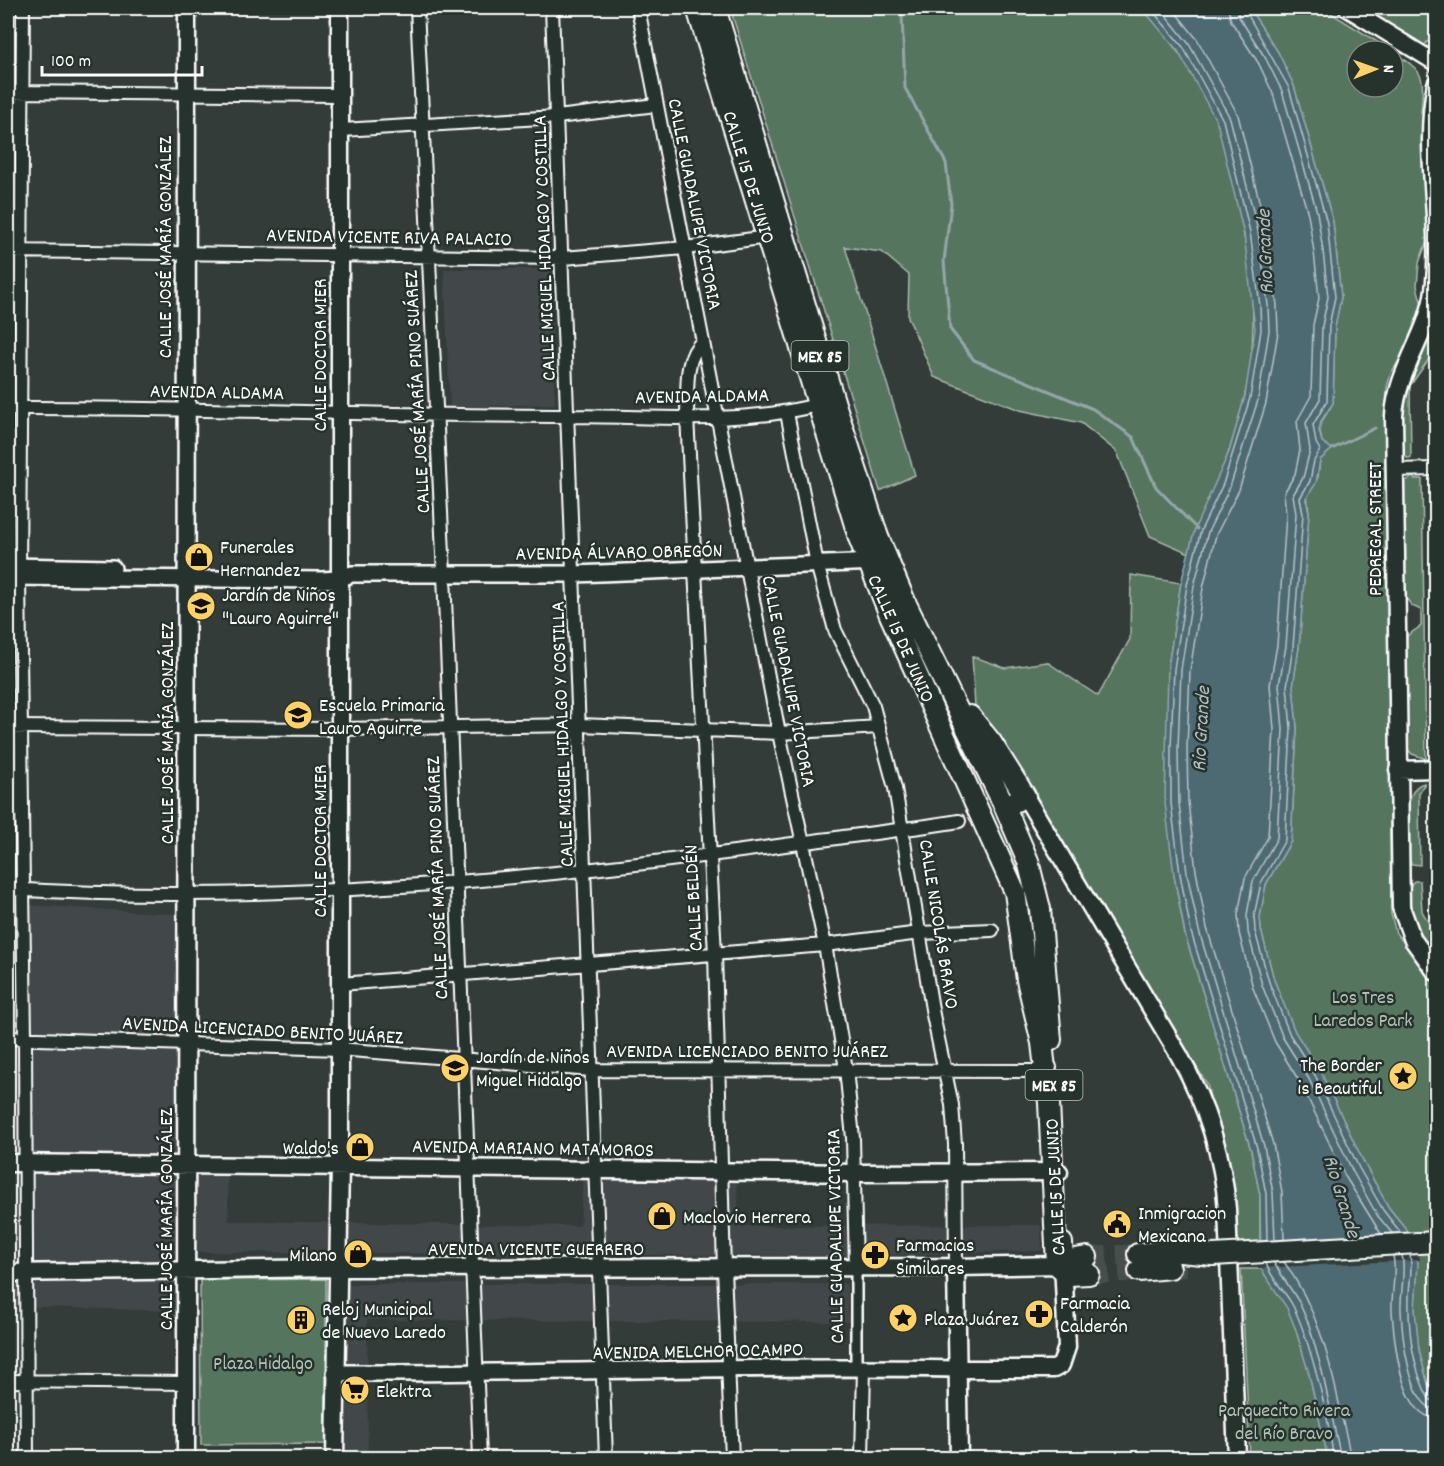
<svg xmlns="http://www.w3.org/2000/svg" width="1444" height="1466" viewBox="0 0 1444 1466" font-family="Dekko,sans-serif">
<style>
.built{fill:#434748}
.green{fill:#56755e;stroke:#aabaae;stroke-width:1.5}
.water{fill:#4d6a73;stroke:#94a6ab;stroke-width:1.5}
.pier{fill:#333c39}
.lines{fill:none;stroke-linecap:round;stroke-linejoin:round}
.shore{stroke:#b8c3c7;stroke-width:1.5}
.stream{stroke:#94a6ab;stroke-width:3}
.primary-tunnel{stroke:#47504d;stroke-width:20;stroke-dasharray:20 10;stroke-linecap:butt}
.pedestrian-casing{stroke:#fff;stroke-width:14}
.minor-casing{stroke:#fff;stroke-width:16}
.tertiary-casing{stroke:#fff;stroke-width:20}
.secondary-casing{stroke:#fff;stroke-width:21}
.primary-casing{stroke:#fff;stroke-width:24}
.pedestrian{stroke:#26332d;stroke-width:9}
.minor{stroke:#26332d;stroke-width:12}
.tertiary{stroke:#26332d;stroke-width:15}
.secondary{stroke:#26332d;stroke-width:16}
.primary{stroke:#26332d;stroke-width:20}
.primary-bridge-casing{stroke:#fff;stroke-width:24;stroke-linecap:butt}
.primary-bridge{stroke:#26332d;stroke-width:20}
.labels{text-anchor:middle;stroke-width:5;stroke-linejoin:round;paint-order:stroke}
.shield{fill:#26332d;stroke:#bec2c0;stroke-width:1.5}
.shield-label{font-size:18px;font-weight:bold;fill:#fff}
.street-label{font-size:20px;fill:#fff;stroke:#26332d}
.poi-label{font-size:20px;fill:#fff;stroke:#26332d;text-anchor:start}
.park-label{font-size:20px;fill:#b3c1b7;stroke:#26332d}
.water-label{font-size:21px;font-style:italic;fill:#afbcc0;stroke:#26332d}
</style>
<rect width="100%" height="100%" fill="#333c39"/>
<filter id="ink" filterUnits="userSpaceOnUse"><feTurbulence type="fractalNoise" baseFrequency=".0167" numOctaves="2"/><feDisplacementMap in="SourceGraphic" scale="12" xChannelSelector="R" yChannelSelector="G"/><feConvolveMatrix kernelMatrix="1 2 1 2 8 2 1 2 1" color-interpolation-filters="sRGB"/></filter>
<g filter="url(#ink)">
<path class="built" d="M444,269H550L555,404L450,407Z
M30,905L175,914L178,1265L175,1311L8,1306V1240H15L10,914Z
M197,1168L227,1170L229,1221L580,1226L583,1173L736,1174L740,1226L1041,1225L1042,1251L837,1256L196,1252Z
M346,1284H847L849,1322L367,1320L368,1458H344Z"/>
<path class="green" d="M730,8H1142C1172,41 1200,79 1217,121C1225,142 1229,166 1234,187C1250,258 1262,327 1244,399C1237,426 1229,455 1218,481C1208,506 1195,526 1189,553L1150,536L1117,452L1081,423L1020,410L934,377L908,317L909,275L882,252L845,247L915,475L880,491Z
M1249,8H1323L1392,51H1357V87H1393V52C1426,73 1424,75 1421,113L1425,114L1427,241L1419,263L1417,286L1423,309L1415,336L1391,373L1387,387L1386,410L1391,914L1396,933L1436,983V1231L1414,1245L1411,1235L1389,1208L1365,1165L1320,1071L1295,1032L1274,980L1261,930L1260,917L1266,884L1291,841L1297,728L1293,686L1299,647L1309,513L1307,494L1318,477L1320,460L1332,449L1322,442L1319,426L1333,403L1335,327L1341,297L1333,222L1294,86L1278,52Z
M1362,8H1436V41L1427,42L1424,46Z
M1436,329V349L1410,386L1411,458H1407L1401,451L1402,398L1418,358Z
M1414,476V479H1422L1426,759L1412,754L1405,746V642L1408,635L1421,626V610L1412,606L1404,595L1401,487L1404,482Z
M1131,575L1181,583L1168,668L1174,875L1185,934L1251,1150L1260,1195V1260L1231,1262L1224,1158L1207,1084L975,707L972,656L1005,668L1047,662L1098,696L1130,639Z
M1425,783L1419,793L1420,865L1412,864L1409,861C1409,842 1400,786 1425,783Z
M1414,881H1420L1422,911L1436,936V962C1426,945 1395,898 1414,881Z
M1436,1242V1401C1422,1372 1415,1339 1415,1306C1415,1290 1420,1271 1416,1255Z
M1241,1269H1261L1288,1308L1296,1330L1309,1373L1328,1458H1250Z
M326,1279V1444L201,1445L200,1280Z"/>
<path class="water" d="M1142,8H1249L1278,52L1294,86L1333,222L1341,297L1335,327L1333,403L1321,421L1319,431L1322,442L1332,449L1320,460L1316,483L1306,499L1309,513L1299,647L1293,686L1297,728L1291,841L1266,884L1260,917L1261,930L1274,980L1295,1032L1320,1071L1365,1165L1389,1208L1411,1235L1418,1263L1415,1309L1419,1350L1428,1385L1436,1401V1458H1328L1309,1374L1296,1330L1287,1308L1261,1269L1260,1195L1251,1150L1185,934L1174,875L1165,803L1168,668L1181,583L1195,528L1229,452L1245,396L1255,329L1244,234L1217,122L1178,51Z"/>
<path class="pier" d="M1414,1234L1420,1260L1258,1268L1257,1261Z"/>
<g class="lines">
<path class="shore" d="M1150,8L1183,47L1223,120L1250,232L1260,306L1261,330L1250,398L1223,484L1201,530L1187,585L1174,669L1171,748V803L1180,874L1191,932L1257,1148L1266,1194L1267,1241
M1160,8L1189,44L1230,118L1258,231L1268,305L1269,331L1258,400L1230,487L1208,532L1194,586L1181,670L1178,748L1179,803L1187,873L1199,931L1264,1146L1273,1193L1275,1240
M1172,8L1197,39L1238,115L1266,229L1277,305L1278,332L1266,403L1239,490L1216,535L1203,588L1190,671L1187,748L1188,802L1196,871L1207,928L1273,1144L1282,1192L1284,1240
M1228,8L1231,21L1259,64L1273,94L1308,214L1314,252L1319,298L1313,325L1311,396L1297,421L1300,450L1295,474L1284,493L1286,515L1277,645L1270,685L1274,729L1268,837L1245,878L1238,914L1239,933L1253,988L1275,1042L1301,1084L1345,1176L1381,1234
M1237,8L1239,17L1266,59L1282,91L1317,212L1323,251L1328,297L1322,326L1320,399L1306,423L1310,450L1303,478L1293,495L1296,514L1286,646L1279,685L1283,729L1277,838L1253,881L1247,915L1248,932L1262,985L1283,1038L1309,1079L1353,1172L1377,1215L1392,1233
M1244,8L1289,88L1327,223L1335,297L1329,326L1327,401L1313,425L1316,443L1320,450L1314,461L1310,481L1300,498L1303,514L1293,647L1287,686L1291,728L1285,840L1261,883L1254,916L1255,931L1269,982L1290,1035L1315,1075L1359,1168L1383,1210L1401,1233
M1402,1255C1406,1273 1400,1293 1401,1311C1402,1333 1409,1408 1436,1409
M1410,1255C1413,1268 1409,1283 1409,1297C1408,1331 1413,1370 1429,1399L1436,1402
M1393,1256C1397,1273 1391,1293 1392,1311C1394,1339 1400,1417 1436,1418
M1284,1262C1316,1306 1329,1356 1340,1408C1343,1425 1349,1442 1350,1458
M1266,1263C1270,1278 1286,1292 1293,1306C1310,1341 1330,1420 1333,1458
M1274,1263L1299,1302L1309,1325L1322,1371L1341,1458"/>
<path class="stream" d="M900,8L902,15L905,88L946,163L951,204L944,261L950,329L974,360L1093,409L1133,437L1156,487L1197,529
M1332,449L1375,428"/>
<path class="primary-tunnel" d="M1087,1257L1138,1254
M1170,1268L1186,1267
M1089,1274L1139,1271"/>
<g class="pedestrian-casing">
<path id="pedestrian" d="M856,1268V1367"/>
</g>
<g class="minor-casing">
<path id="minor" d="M23,8L19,577L25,1039L27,1458
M417,8L444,575L480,1458
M552,8L606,1458
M638,8L779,733L825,945L846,1069L853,1138L856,1268
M8,92L341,95
M342,130L557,117L656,105
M8,251L563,258L685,248L768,237
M703,341C683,358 688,391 687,416L715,954L724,1269L732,1458
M8,408C195,407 383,416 571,416C650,416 743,426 820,404
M787,413L817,564L835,630L873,706L895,788L933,1015L952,1105L955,1144L956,1267
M1395,470L1436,469
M8,727L339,729L580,725L779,733L879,727
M8,889C265,905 523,881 778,846C838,837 899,831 959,821
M341,984L825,945L920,933L992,930
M8,1038L339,1049L591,1070L1045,1071L1050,1067
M8,1381L186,1383
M862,1458L864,1367"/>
</g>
<g class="tertiary-casing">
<path id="tertiary" d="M1347,8L1436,63
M8,566L113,568
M8,577L322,580L338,579L352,574H575L878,562
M335,1373C543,1374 750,1365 958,1369"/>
</g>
<g class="secondary-casing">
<path id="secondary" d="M1436,84C1422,152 1443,223 1434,290C1428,336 1397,369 1394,416L1401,907L1413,940L1436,972
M1398,770L1436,769
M1025,796L1179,1055C1206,1104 1223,1153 1227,1209L1237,1458
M8,1163L856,1173L1059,1172
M956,1267L959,1458
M8,1273L337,1268L956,1267L1057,1265L1063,1261L1067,1347L1061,1365L1054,1369H958
M186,1458L187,8
M335,1458L340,1165V8"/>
</g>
<g class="primary-casing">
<path id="primary" d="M697,8L859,538L890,615L1015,892L1027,980L1042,1043L1049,1103L1057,1265L1069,1275L1089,1274
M715,8L835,404L878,537L906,604L1005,807L1028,861L1040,909L1051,1040
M970,716L991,742L1025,796L1005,807
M1062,1243L1063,1261L1087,1257
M1138,1254L1169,1251L1213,1255
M1139,1271L1170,1268"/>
</g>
<use href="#pedestrian" class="pedestrian"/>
<use href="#minor" class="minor"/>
<use href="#tertiary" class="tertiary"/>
<use href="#secondary" class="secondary"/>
<use href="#primary" class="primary"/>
<g class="primary-bridge-casing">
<path id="primary-bridge" d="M1213,1255L1436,1242"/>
</g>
<use href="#primary-bridge" class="primary-bridge"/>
</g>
</g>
<defs>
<g id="shop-disc" transform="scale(1.5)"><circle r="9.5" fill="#ffd166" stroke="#26332d"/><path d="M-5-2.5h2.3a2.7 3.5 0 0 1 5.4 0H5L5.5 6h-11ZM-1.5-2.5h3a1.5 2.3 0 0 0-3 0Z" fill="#111"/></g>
<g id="school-disc" transform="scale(1.5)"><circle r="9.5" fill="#ffd166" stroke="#26332d"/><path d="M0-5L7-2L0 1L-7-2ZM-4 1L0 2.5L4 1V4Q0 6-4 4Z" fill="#111"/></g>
<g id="sight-disc" transform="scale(1.5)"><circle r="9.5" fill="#ffd166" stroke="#26332d"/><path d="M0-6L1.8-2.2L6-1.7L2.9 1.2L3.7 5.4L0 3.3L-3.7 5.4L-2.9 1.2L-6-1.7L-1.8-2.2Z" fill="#111"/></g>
<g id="civic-disc" transform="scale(1.5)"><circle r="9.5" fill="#ffd166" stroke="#26332d"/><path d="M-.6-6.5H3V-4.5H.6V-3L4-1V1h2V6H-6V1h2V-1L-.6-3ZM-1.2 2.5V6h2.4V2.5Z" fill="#111"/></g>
<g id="pharmacy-disc" transform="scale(1.5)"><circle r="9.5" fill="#ffd166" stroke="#26332d"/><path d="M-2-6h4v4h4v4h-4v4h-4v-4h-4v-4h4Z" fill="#111"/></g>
<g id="building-disc" transform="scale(1.5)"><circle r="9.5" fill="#ffd166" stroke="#26332d"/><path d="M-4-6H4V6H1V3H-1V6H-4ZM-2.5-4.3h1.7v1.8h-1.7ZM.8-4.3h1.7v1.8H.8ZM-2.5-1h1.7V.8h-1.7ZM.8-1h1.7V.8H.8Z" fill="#111"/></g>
<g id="supermarket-disc" transform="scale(1.5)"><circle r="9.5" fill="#ffd166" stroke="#26332d"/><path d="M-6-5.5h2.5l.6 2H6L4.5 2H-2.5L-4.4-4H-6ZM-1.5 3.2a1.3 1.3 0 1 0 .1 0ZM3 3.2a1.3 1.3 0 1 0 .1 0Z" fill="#111"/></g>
</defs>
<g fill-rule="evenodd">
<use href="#shop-disc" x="199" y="557"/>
<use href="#school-disc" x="201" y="606"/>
<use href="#school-disc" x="298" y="715"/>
<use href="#school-disc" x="455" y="1068"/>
<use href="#sight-disc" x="1403" y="1076"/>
<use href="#shop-disc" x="360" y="1147"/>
<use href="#shop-disc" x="662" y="1216"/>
<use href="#civic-disc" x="1117" y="1224"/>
<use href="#shop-disc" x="358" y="1254"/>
<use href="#pharmacy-disc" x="875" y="1255"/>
<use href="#pharmacy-disc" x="1039" y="1314"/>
<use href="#sight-disc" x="903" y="1318"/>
<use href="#building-disc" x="301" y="1320"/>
<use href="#supermarket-disc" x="355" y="1390"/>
</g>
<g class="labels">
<g class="shield">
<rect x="791.5" y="341" width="57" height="30" rx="4.5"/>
<rect x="1025.5" y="1070" width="57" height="30" rx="4.5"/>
</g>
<g class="shield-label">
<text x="820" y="362">MEX 85</text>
<text x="1054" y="1091">MEX 85</text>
</g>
<g class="street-label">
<text transform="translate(750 177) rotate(73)" y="7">CALLE 15 DE JUNIO</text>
<text transform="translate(696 204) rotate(79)" y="7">CALLE GUADALUPE VICTORIA</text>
<text transform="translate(389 236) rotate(1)" y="7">AVENIDA VICENTE RIVA PALACIO</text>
<text transform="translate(164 247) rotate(-90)" y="7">CALLE JOSÉ MARÍA GONZÁLEZ</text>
<text transform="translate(543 248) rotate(-92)" y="7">CALLE MIGUEL HIDALGO Y COSTILLA</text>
<text transform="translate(319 355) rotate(-90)" y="7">CALLE DOCTOR MIER</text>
<text transform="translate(217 391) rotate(1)" y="7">AVENIDA ALDAMA</text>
<text transform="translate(416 392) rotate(-93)" y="7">CALLE JOSÉ MARÍA PINO SUÁREZ</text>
<text transform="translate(702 395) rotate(-1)" y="7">AVENIDA ALDAMA</text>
<text transform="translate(1374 529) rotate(-90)" y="7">PEDREGAL STREET</text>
<text transform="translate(619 551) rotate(-1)" y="7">AVENIDA ÁLVARO OBREGÓN</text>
<text transform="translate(902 638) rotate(66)" y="7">CALLE 15 DE JUNIO</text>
<text transform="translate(790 681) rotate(79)" y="7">CALLE GUADALUPE VICTORIA</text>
<text transform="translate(166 733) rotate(-90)" y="7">CALLE JOSÉ MARÍA GONZÁLEZ</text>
<text transform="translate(561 734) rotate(-92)" y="7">CALLE MIGUEL HIDALGO Y COSTILLA</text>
<text transform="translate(319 841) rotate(-90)" y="7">CALLE DOCTOR MIER</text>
<text transform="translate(436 878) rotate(-92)" y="7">CALLE JOSÉ MARÍA PINO SUÁREZ</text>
<text transform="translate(692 898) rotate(-93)" y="7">CALLE BELDÉN</text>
<text transform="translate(940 924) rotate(81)" y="7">CALLE NICOLÁS BRAVO</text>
<text transform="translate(263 1029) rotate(3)" y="7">AVENIDA LICENCIADO BENITO JUÁREZ</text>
<text x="747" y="1057">AVENIDA LICENCIADO BENITO JUÁREZ</text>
<text transform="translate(533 1147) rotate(1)" y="7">AVENIDA MARIANO MATAMOROS</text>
<text transform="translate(1054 1187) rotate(-93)" y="7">CALLE 15 DE JUNIO</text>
<text transform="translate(165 1219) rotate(-90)" y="7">CALLE JOSÉ MARÍA GONZÁLEZ</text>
<text transform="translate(834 1236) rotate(-91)" y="7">CALLE GUADALUPE VICTORIA</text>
<text x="536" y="1255">AVENIDA VICENTE GUERRERO</text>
<text transform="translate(698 1350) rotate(-1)" y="7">AVENIDA MELCHOR OCAMPO</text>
</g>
<g class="poi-label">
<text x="220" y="553">Funerales<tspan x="220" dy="23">Hernandez</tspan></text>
<text x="222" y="601">Jardín de Niños<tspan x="222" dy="23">"Lauro Aguirre"</tspan></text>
<text x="319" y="711">Escuela Primaria<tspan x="319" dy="23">Lauro Aguirre</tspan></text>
<text x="476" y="1063">Jardín de Niños<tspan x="476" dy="23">Miguel Hidalgo</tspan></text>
<text x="1382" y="1071" text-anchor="end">The Border<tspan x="1382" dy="23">is Beautiful</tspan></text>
<text x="339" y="1154" text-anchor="end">Waldo's</text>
<text x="1138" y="1219">Inmigracion<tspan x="1138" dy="23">Mexicana</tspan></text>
<text x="683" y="1223">Maclovio Herrera</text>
<text x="896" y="1251">Farmacias<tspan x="896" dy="23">Similares</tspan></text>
<text x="337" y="1261" text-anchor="end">Milano</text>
<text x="1060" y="1309">Farmacia<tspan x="1060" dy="23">Calderón</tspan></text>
<text x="322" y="1315">Reloj Municipal<tspan x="322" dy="23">de Nuevo Laredo</tspan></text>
<text x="924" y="1325">Plaza Juárez</text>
<text x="376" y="1397">Elektra</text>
</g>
<g class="park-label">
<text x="1363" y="1003">Los Tres<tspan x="1363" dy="23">Laredos Park</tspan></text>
<text x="263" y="1369">Plaza Hidalgo</text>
<text x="1284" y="1416">Parquecito Rivera<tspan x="1284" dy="23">del Río Bravo</tspan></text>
</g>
<g class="water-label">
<text transform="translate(1264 252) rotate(-92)" y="7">Rio Grande</text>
<text transform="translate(1200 729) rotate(-87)" y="7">Rio Grande</text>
<text transform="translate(1343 1196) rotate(73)" y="7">Rio Grande</text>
</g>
</g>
<rect width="1444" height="1466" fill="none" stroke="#26332d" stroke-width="30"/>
<rect x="15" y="15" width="1414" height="1436" fill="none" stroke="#fff" stroke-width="2" filter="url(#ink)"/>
<g transform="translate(1375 69) rotate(89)"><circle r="28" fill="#26332d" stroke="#7d8581" stroke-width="1.5"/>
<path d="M0-4.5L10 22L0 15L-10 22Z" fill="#ffd166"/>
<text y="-9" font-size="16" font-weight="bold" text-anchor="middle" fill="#ffffff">N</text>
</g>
<path d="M42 66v9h160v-9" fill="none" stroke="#ffffff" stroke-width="3"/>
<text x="51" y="66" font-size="18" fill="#ffffff" stroke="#26332d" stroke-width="4.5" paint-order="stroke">100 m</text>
</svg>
